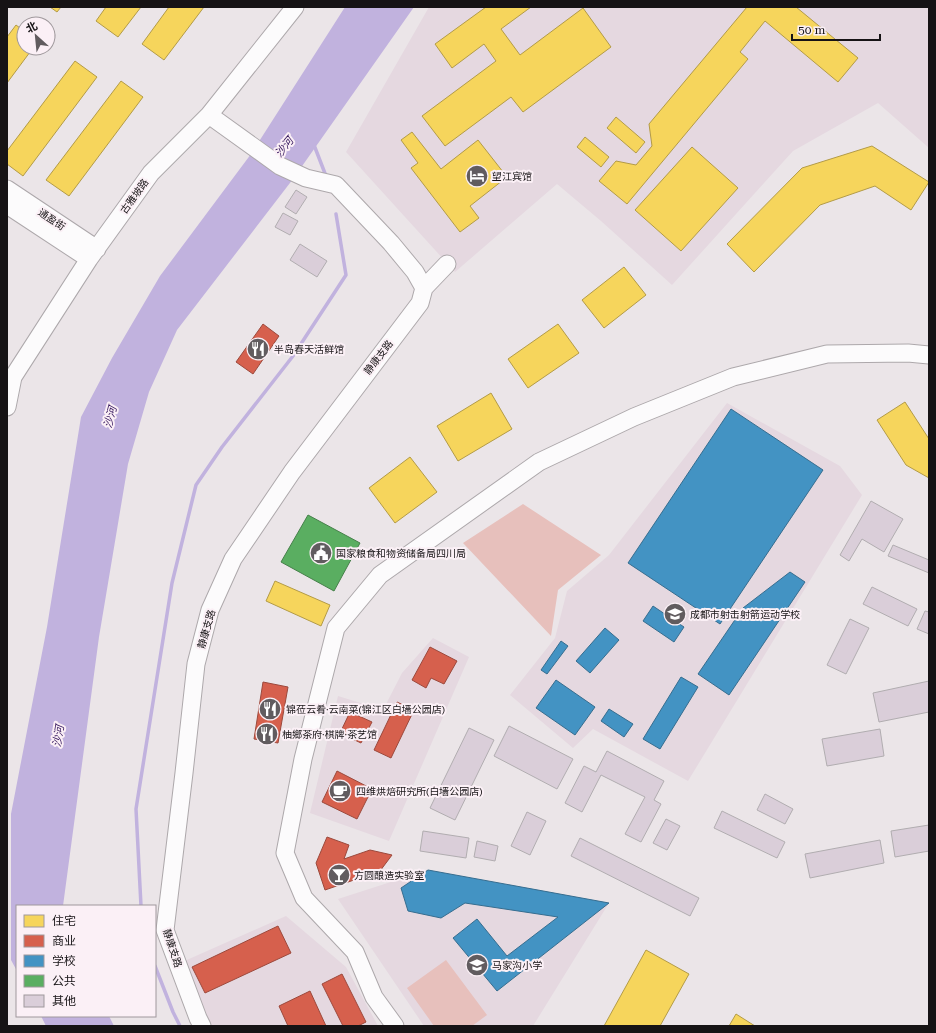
<svg xmlns="http://www.w3.org/2000/svg" width="936" height="1033" viewBox="0 0 936 1033" font-family="'Roboto Serif','Noto Sans SC',serif">
<style>
.built{fill:#e5d8e0}
.green{fill:#e7c0bc}
.water{fill:#c1b2de}
.homes{fill:#f6d55c;stroke:#b39b47}
.shops{fill:#d6604d;stroke:#9c493c}
.schools{fill:#4393c3;stroke:#366d8f}
.public{fill:#5aae61;stroke:#46804a}
.lines{fill:none;stroke-linecap:round;stroke-linejoin:round}
.stream{stroke:#c1b2de;stroke-width:3.5}
.building{fill:#daced9;stroke:#b1adb0}
.minor-casing{stroke:#ada8ab;stroke-width:19}
.minor{stroke:#fcfbfc;stroke-width:17}
.labels{text-anchor:middle;stroke-width:4;stroke-linejoin:round;paint-order:stroke}
.poi-label{font-size:10px;fill:#161315;stroke:#fbf0f6;text-anchor:start}
.street-label{font-size:10px;fill:#161315;stroke:#fbf0f6}
.water-label{font-size:11px;font-style:italic;fill:#34155c;stroke:#fbf0f6}
</style>
<rect width="100%" height="100%" fill="#ebe5e8"/>
<path class="built" d="M429,7H929V148L878,103L793,151L672,285L601,221L557,184L455,272L346,152Z
M727,403L840,466L862,495L688,781L593,729L573,748L510,695L555,638L567,591L609,555Z
M433,638L469,657L389,841L310,813L338,696L383,710L402,673Z
M428,870L609,903L533,1026H424L338,899Z
M286,916L346,967L378,1026H202L180,963Z"/>
<path class="green" d="M523,504L601,555L558,590L551,636L463,543Z
M446,960L487,1015L472,1026H434L407,988Z"/>
<path class="water" d="M345,7H414L293,179L177,330L149,392L128,464L99,637L63,906H17V971L11,960V814L47,627L81,417L112,358L160,276L251,154Z
M41,1016H109L114,1026H46Z"/>
<path class="homes" d="M50,7H61L57,12Z
M106,7H141L118,37L96,21Z
M169,7H204L164,60L142,44Z
M486,7H531L501,29L520,55L583,8L611,47L523,112L511,97L445,146L422,116L496,61L484,44L452,68L435,44Z
M747,7H796L858,58L838,82L765,21L740,52L748,59L627,204L599,181L616,161L636,165L652,146L649,124Z
M16,25L24,31V48H33L7,83V37Z
M75,61L97,77L23,176L7,164V151Z
M121,81L143,97L69,196L46,180Z
M616,117L645,142L636,153L607,128Z
M412,132L441,169L478,140L507,177L470,206L479,218L460,232L411,168L418,163L401,140Z
M585,137L609,157L601,167L577,147Z
M872,146L929,182L911,210L875,186L820,205L754,272L727,244L802,168Z
M692,147L738,188L681,251L635,210Z
M624,267L646,295L604,328L582,300Z
M558,324L579,353L528,388L508,359Z
M491,393L512,429L458,461L437,426Z
M905,402L929,439V478L906,465L877,420Z
M410,457L437,492L395,523L369,488Z
M275,581L330,605L321,626L266,601Z
M646,950L689,974L660,1026H604Z
M736,1014L755,1026H729Z"/>
<path class="shops" d="M263,324L279,336L253,374L236,362Z
M430,647L457,661L444,684L431,678L426,688L412,680Z
M263,682L288,687L278,743L254,739Z
M397,702L414,710L391,758L374,750Z
M350,712L372,722L361,743L340,733Z
M337,771L372,789L357,819L322,802Z
M327,837L349,845L344,859L370,850L392,855L380,871L325,890L316,863Z
M278,926L291,953L205,993L192,967Z
M342,974L366,1022L358,1026H343L322,984Z
M310,991L326,1026H288L279,1006Z"/>
<path class="schools" d="M731,409L823,470L720,624L628,563Z
M790,572L805,582L729,695L698,674L743,608Z
M653,606L684,627L674,642L643,621Z
M605,628L619,640L590,673L576,661Z
M561,641L568,646L547,674L541,670Z
M681,677L698,687L660,749L643,739Z
M556,680L595,707L575,735L536,708Z
M609,709L633,724L624,737L601,721Z
M428,870L609,903L497,991L453,938L477,919L507,956L558,917L465,903L441,918L408,911L401,888Z"/>
<path class="public" d="M308,515L360,543L334,591L281,562Z"/>
<g class="lines">
<path class="stream" d="M314,145L326,176
M141,906L136,809L172,583L196,485L222,447L293,356L346,275L336,214
M155,966L173,1012L180,1026"/>
</g>
<path class="building" d="M296,190L307,197L296,214L285,207Z
M283,213L298,221L290,235L275,227Z
M300,244L327,261L317,277L290,260Z
M871,501L903,519L884,552L862,539L849,561L840,555Z
M893,545L929,560V573L888,556Z
M872,587L917,609L908,626L863,604Z
M925,611L929,612V634L917,629Z
M850,619L869,628L846,674L827,665Z
M929,681V712L879,722L873,693Z
M509,726L573,759L557,789L494,756Z
M469,728L494,740L455,820L430,808Z
M880,729L884,756L827,766L822,739Z
M607,751L664,781L654,800L661,804L641,842L625,834L645,797L601,775L582,812L565,803L584,766L596,772Z
M765,794L793,809L785,824L757,810Z
M722,811L785,842L777,858L714,828Z
M527,812L546,821L530,855L511,846Z
M666,819L680,826L667,850L653,843Z
M929,825V851L895,857L891,831Z
M423,831L469,838L466,858L420,851Z
M580,838L699,898L690,916L571,856Z
M880,840L884,863L810,878L805,854Z
M477,841L498,846L495,861L474,857Z"/>
<g class="lines">
<g class="minor-casing">
<path id="minor" d="M209,115L280,166L306,178L336,185L391,243L415,272L424,288
M7,189L97,249
M7,205L89,259
M7,407L13,377L89,259L151,173L209,115L295,7
M202,1026L198,1018L165,930L184,773L196,664L210,610L233,559L292,472L420,303L424,288L447,264
M395,1026L374,997L355,952L304,898L285,853L303,759L336,628L380,575L539,462L634,417L733,377L827,354L908,353L929,355"/>
</g>
<use href="#minor" class="minor"/>
</g>
<defs>
<g id="hotel-disc" transform="scale(1.15)"><circle r="9.5" fill="#615c5f" stroke="#fbf0f6"/><path d="M-6-4.5h1.5V1H6V5H4.5V3h-9V5H-6ZM-4 0a1.8 1.8 0 1 1 3.6 0ZM.5 0V-2.5h3Q6-2.5 6 0Z" fill="#fff"/></g>
<g id="restaurant-disc" transform="scale(1.15)"><circle r="9.5" fill="#615c5f" stroke="#fbf0f6"/><path d="M-5-6h1v4h1v-4h1v4h1v-4h1v5L-1.5 .5V6h-2V.5L-5-1ZM5-6V6H3V1.5H1.5Q1.5-4 5-6Z" fill="#fff"/></g>
<g id="civic-disc" transform="scale(1.15)"><circle r="9.5" fill="#615c5f" stroke="#fbf0f6"/><path d="M-.6-6.5H3V-4.5H.6V-3L4-1V1h2V6H-6V1h2V-1L-.6-3ZM-1.2 2.5V6h2.4V2.5Z" fill="#fff"/></g>
<g id="university-disc" transform="scale(1.15)"><circle r="9.5" fill="#615c5f" stroke="#fbf0f6"/><path d="M0-5L7-2L0 1L-7-2ZM-4 1L0 2.5L4 1V4Q0 6-4 4Z" fill="#fff"/></g>
<g id="cafe-disc" transform="scale(1.15)"><circle r="9.5" fill="#615c5f" stroke="#fbf0f6"/><path d="M-5.5-4.5H6V0H3Q3 3.5 0 3.5H-2.5Q-5.5 3.5-5.5 0ZM3-3.2v2h1.7v-2ZM-6 4.5H4V6H-6Z" fill="#fff"/></g>
<g id="bar-disc" transform="scale(1.15)"><circle r="9.5" fill="#615c5f" stroke="#fbf0f6"/><path d="M-6-5H6L.8 .8V4.5H3.5V6h-7V4.5H-.8V.8Z" fill="#fff"/></g>
<g id="school-disc" transform="scale(1.15)"><circle r="9.5" fill="#615c5f" stroke="#fbf0f6"/><path d="M0-5L7-2L0 1L-7-2ZM-4 1L0 2.5L4 1V4Q0 6-4 4Z" fill="#fff"/></g>
</defs>
<g fill-rule="evenodd">
<use href="#hotel-disc" x="477" y="176"/>
<use href="#restaurant-disc" x="258" y="349"/>
<use href="#civic-disc" x="321" y="553"/>
<use href="#university-disc" x="675" y="614"/>
<use href="#restaurant-disc" x="270" y="709"/>
<use href="#restaurant-disc" x="267" y="734"/>
<use href="#cafe-disc" x="340" y="791"/>
<use href="#bar-disc" x="339" y="875"/>
<use href="#school-disc" x="477" y="965"/>
</g>
<g class="labels">
<g class="poi-label">
<text x="492" y="180">望江宾馆</text>
<text x="274" y="353">半岛春天活鲜馆</text>
<text x="336" y="557">国家粮食和物资储备局四川局</text>
<text x="690" y="618">成都市射击射箭运动学校</text>
<text x="286" y="713">锦莅云肴·云南菜(锦江区白墙公园店)</text>
<text x="282" y="738">柚鄉茶府·棋牌·茶艺馆</text>
<text x="356" y="795">四维烘焙研究所(白墙公园店)</text>
<text x="354" y="879">方圆酿造实验室</text>
<text x="492" y="969">马家沟小学</text>
</g>
<g class="street-label">
<text transform="translate(134 196) rotate(-54)" y="4">古雅坡路</text>
<text transform="translate(52 219) rotate(34)" y="4">通盈街</text>
<text transform="translate(378 357) rotate(-52)" y="4">静康支路</text>
<text transform="translate(206 629) rotate(-74)" y="4">静康支路</text>
<text transform="translate(173 948) rotate(72)" y="4">静康支路</text>
</g>
<g class="water-label">
<text transform="translate(284 147) rotate(-51)" y="4">沙河</text>
<text transform="translate(110 417) rotate(-75)" y="4">沙河</text>
<text transform="translate(58 736) rotate(-81)" y="4">沙河</text>
</g>
</g>
<rect width="936" height="1033" fill="none" stroke="#161315" stroke-width="16"/>
<rect x="16" y="905" width="140" height="112" fill="#fbf0f6" stroke="#9f989c"/>
<rect x="24" y="915" width="20" height="12" fill="#f6d55c" stroke="#9f989c"/>
<text x="52" y="925" font-size="12" fill="#161315">住宅</text>
<rect x="24" y="935" width="20" height="12" fill="#d6604d" stroke="#9f989c"/>
<text x="52" y="945" font-size="12" fill="#161315">商业</text>
<rect x="24" y="955" width="20" height="12" fill="#4393c3" stroke="#9f989c"/>
<text x="52" y="965" font-size="12" fill="#161315">学校</text>
<rect x="24" y="975" width="20" height="12" fill="#5aae61" stroke="#9f989c"/>
<text x="52" y="985" font-size="12" fill="#161315">公共</text>
<rect x="24" y="995" width="20" height="12" fill="#daced9" stroke="#9f989c"/>
<text x="52" y="1005" font-size="12" fill="#161315">其他</text>
<g transform="translate(36 36) rotate(333)"><circle r="19" fill="#fbf0f6" stroke="#9f989c"/>
<path d="M0-3L7 15L0 10L-7 15Z" fill="#615c5f"/>
<text y="-6" font-size="11" font-weight="bold" text-anchor="middle" fill="#161315">北</text>
</g>
<path d="M792 34v6h88v-6" fill="none" stroke="#161315" stroke-width="2"/>
<text x="798" y="34" font-size="12" fill="#161315" stroke="#fbf0f6" stroke-width="3" paint-order="stroke">50 m</text>
</svg>
